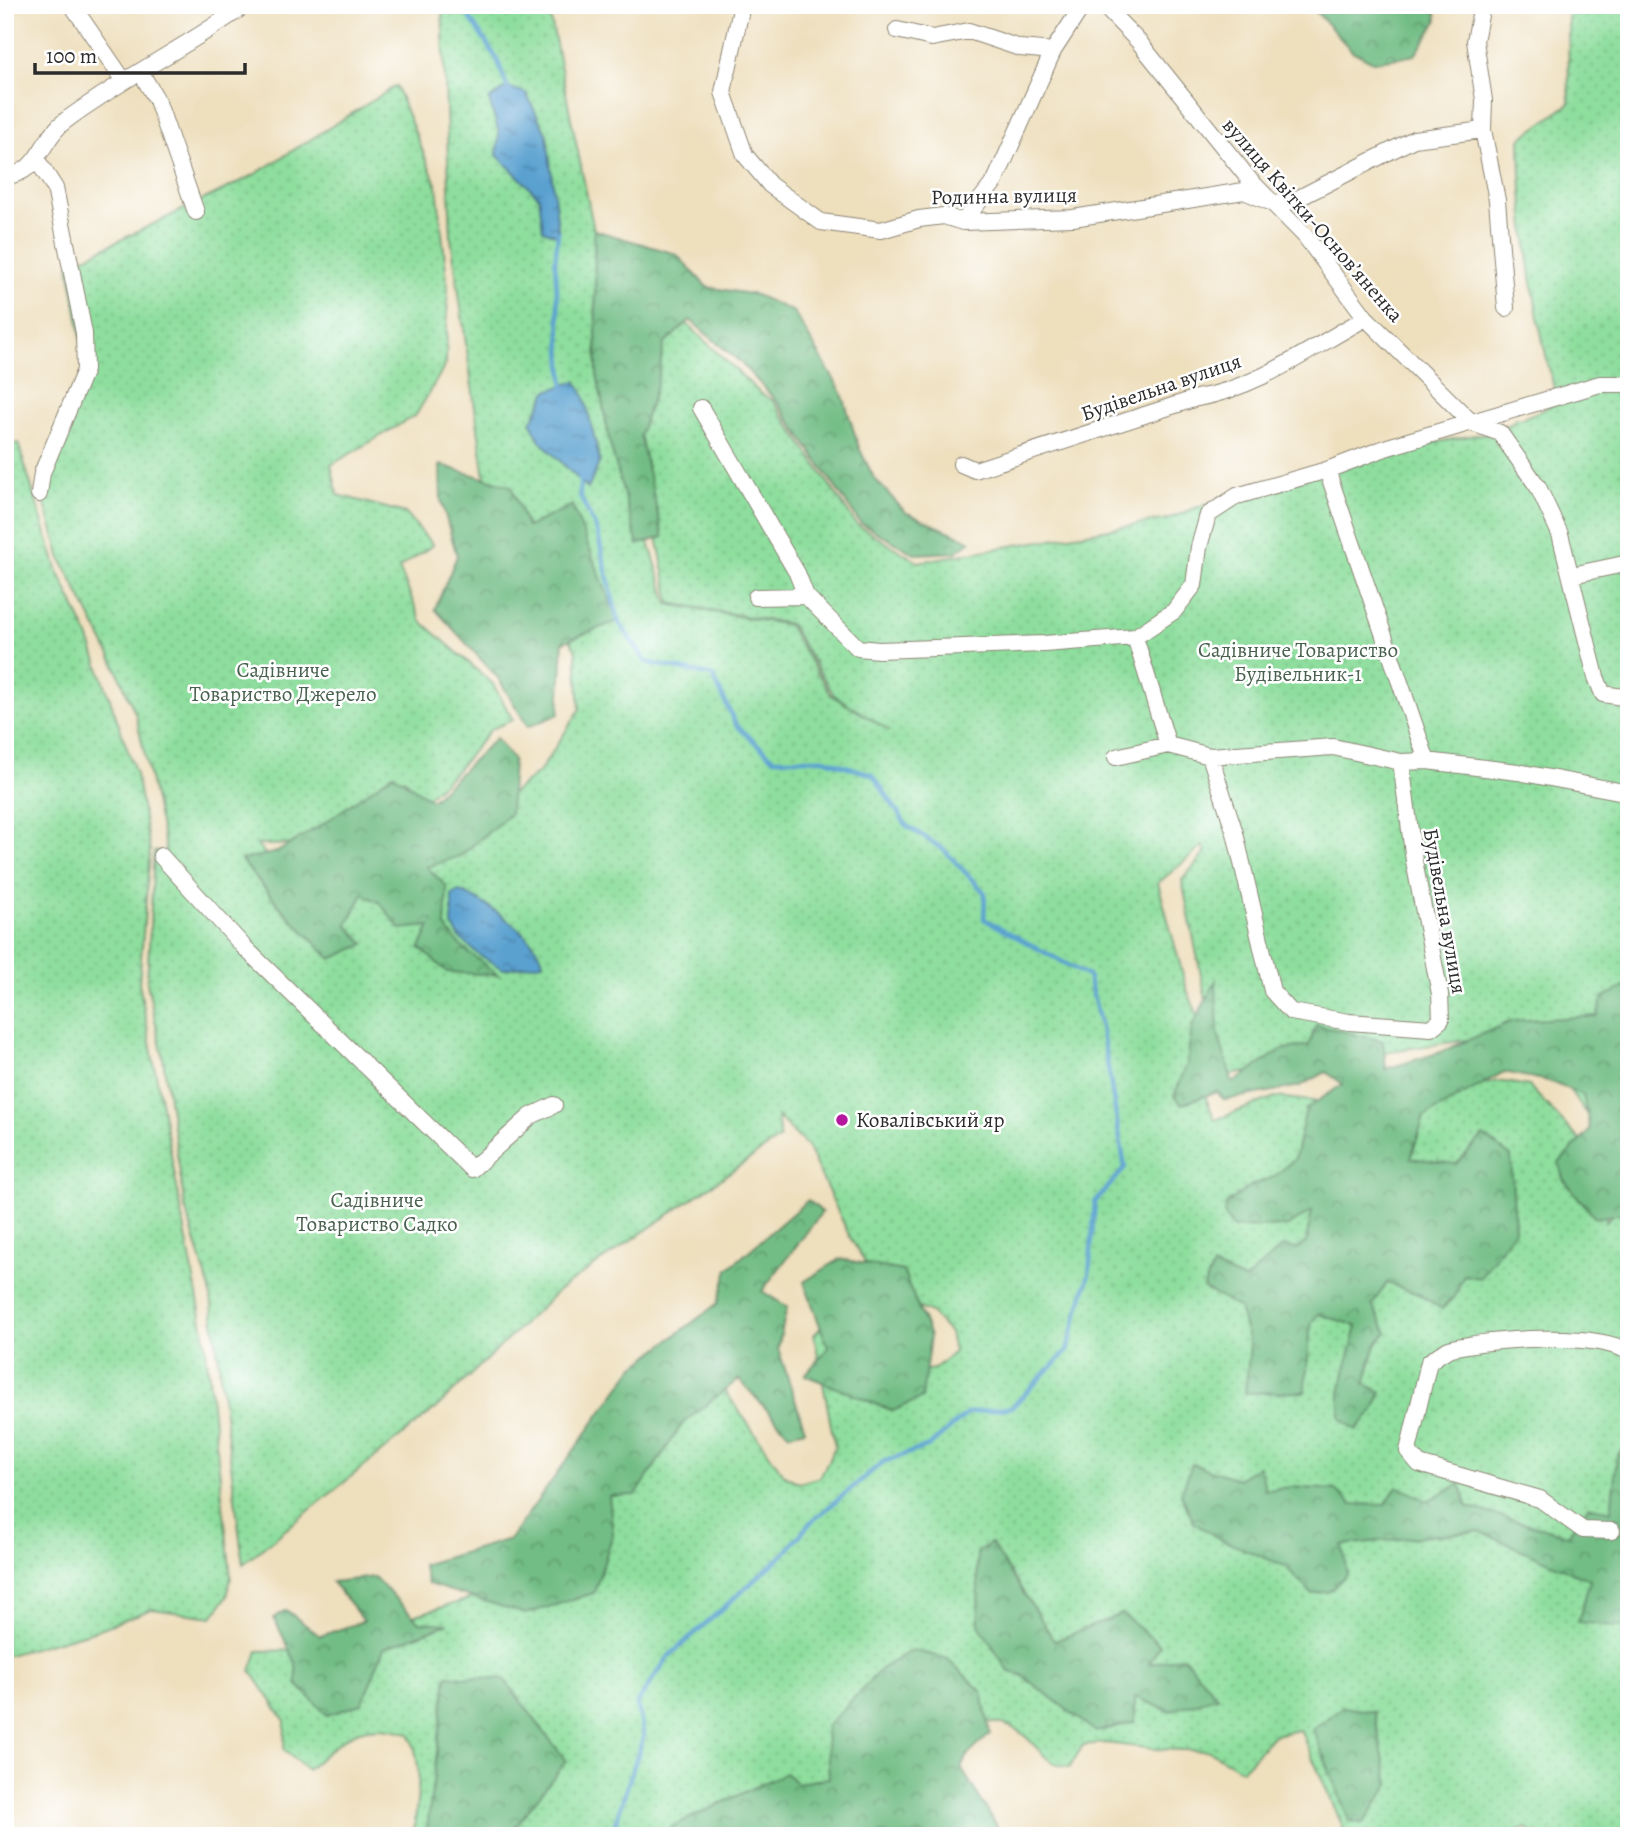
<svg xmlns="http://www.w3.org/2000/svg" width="1634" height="1841" viewBox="0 0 1634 1841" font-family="Alegreya,serif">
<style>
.green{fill:url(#green-dots);stroke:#5c8464;stroke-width:2;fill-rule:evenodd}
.forest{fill:url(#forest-crowns);stroke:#4e7458;stroke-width:2}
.water{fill:url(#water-ripples);stroke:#42667e;stroke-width:2}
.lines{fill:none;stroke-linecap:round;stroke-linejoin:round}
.stream{stroke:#5aa1d0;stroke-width:4.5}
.minor-casing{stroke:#8c8574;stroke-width:18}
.minor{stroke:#fff;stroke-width:16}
.poi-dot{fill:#b5179e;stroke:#fff;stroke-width:2.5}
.labels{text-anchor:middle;stroke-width:5;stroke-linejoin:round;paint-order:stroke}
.street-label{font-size:21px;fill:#2b2b2b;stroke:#fff}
.park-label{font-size:21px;fill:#49614e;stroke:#fff}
.poi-label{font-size:21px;fill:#2b2b2b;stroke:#fff;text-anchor:start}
</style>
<defs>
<pattern id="green-dots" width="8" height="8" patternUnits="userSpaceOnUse" patternTransform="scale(1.75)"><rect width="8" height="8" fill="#8ede9e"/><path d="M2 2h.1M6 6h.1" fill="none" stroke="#7bbf88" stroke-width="1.8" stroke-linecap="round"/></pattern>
<pattern id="forest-crowns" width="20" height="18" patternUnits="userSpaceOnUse" patternTransform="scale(1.75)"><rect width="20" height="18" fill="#72bd85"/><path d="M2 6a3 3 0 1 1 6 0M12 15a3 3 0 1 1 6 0" fill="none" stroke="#5e9a6d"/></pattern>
<pattern id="water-ripples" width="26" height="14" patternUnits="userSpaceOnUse" patternTransform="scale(1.75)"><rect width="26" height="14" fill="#5aa1d0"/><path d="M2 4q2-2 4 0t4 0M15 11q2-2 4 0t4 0" fill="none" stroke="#4b83a9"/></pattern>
</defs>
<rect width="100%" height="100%" fill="#fff"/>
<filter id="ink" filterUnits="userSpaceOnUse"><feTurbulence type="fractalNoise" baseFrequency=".0143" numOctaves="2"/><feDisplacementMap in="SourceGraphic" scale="14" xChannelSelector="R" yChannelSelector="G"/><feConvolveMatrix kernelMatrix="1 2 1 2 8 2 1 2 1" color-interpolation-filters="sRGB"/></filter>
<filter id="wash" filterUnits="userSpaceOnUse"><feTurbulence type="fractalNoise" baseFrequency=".00686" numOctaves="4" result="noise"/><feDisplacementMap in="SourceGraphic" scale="28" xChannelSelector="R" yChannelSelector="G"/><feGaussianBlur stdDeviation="1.57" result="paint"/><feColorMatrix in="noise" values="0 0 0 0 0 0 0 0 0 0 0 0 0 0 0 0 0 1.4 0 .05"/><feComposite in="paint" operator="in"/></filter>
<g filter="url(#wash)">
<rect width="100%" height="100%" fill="#eedfbd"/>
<path class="green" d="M442,5H548L594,230L597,374L668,604L788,625L831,695L890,731L834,695L790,624L670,603L624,367L680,317L760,393L773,401L856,524L918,562L1168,519L1226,496L1406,448L1491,432L1513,423L1515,418L1521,419L1558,403C1534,317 1521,228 1520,139L1569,104L1568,5H1629V1836H1535L1526,1828L1501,1836H1347L1300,1730L1274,1735L1242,1770L1209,1751L1155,1749L1105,1743L1083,1745L1070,1767C1034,1766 1037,1723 986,1722L958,1696L942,1836H413C417,1800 425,1767 409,1733C356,1718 344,1739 307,1770L284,1750L285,1721L251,1671L258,1651L351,1649L399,1620L483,1595L716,1378L784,1475L799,1483L820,1477L835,1447L814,1335L824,1324L908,1373L934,1369L954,1352L950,1333L931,1313L908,1303L869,1269L850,1237L807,1146L777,1116L780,1138L559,1290L436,1408L243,1564L210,1290L185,1207L162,1052L147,983L154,852L166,851L136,715L115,665L61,559L42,494L87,372L69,265L252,176L396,86L437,186L448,289L446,364L416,415L331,465L338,495L405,513L433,545L399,568L421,621L493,684L513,720L491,729L458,769L423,801L404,778L352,823L311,844L257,845L313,907L446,846L540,771L580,709L576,651L485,478L451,238ZM1203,846L1206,852L1182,880L1221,1076L1528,1031L1626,1170L1628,1200L1605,1222L1609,1208L1587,1148L1529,1086L1497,1081L1445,1096L1322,1102L1275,1097L1215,1120L1196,1074L1207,1038L1187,990L1158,883Z
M18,443L57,569L88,636L136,774L150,850L139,983L204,1332L231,1577L227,1597L212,1617L152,1609L97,1630L5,1656V447Z"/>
<path class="forest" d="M1310,5H1435L1437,21L1415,55L1373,62L1352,51Z
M594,230L676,254L707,287L756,295L794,312L842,393L859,448L874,478L905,512L971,541L956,552L915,554L860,523L777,402L740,362L690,320L664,344L657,384L640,435L663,537L638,545L610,444L597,374Z
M440,465L511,486L527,527L572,505L618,621L563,642L559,714L528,727L498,678L435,609L457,556L441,500Z
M496,738L513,760L510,814L460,856L427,867L447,887L445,926L461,946L498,975L447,972L420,948L430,926L400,929L380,903L363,894L347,925L365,944L331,959L282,909L241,860L277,852L323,824L393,774L432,800Z
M1216,981L1218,1034L1233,1083L1281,1050L1309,1045L1316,1025L1383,1041L1386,1069L1441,1052L1512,1021L1597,1016L1603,997L1629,985V1212L1595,1218L1563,1179L1559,1163L1590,1130L1583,1095L1548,1081L1504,1072L1424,1117L1411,1158L1456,1164L1483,1136L1511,1156L1515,1230L1480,1278L1464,1275L1454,1297L1442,1309L1418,1294L1387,1283L1372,1305L1387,1332L1376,1344L1365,1384L1382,1392L1373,1412L1356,1430L1340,1418V1392L1357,1326L1318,1314L1311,1324L1305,1392L1245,1393L1250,1346L1239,1308L1203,1288L1213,1266L1245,1280L1283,1246L1297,1249L1306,1242L1312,1211L1288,1226L1233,1228L1224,1214L1226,1204L1252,1185L1274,1177L1295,1158L1306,1109L1343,1084L1326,1072L1300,1086L1225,1100L1216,1092L1182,1104L1174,1096L1187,1064L1192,1026Z
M808,1200L822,1212L762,1291L787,1307L778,1348L805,1430L789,1434L739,1379L683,1423L636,1495L609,1496L613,1534L594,1593L526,1614L428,1584L422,1565L510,1539L634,1367L718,1303L728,1269Z
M840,1259L903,1271L930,1336L922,1398L893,1411L805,1375L828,1348L804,1282Z
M1629,1443V1628L1578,1622L1590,1580L1479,1531L1342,1545L1347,1574L1330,1591L1312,1594L1285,1566L1222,1540L1194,1523L1181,1494L1192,1464L1238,1479L1259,1466L1266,1490L1291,1487L1336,1490L1352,1504L1385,1505L1397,1486L1427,1501L1460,1484L1468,1507L1568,1535L1588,1506L1611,1511L1617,1455Z
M991,1543L1055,1641L1122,1614L1160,1645L1149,1664L1184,1657L1217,1697L1169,1711L1135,1697V1722L1096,1732L1020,1674L1009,1672L979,1625L977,1553Z
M374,1577L419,1622L448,1624L384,1648L362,1704L327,1715L297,1684L296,1663L274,1618L286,1610L320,1636L364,1621L332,1582Z
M912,1650L948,1659L982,1692L990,1734L967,1756L961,1768L1003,1836H666L671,1827L785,1773L798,1783L829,1778L826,1727L881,1669Z
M447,1676L504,1679L566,1761L508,1836H426Z
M1343,1707L1374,1712L1389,1785L1363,1824L1349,1821L1313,1729Z"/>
<path class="water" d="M507,87L526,93L547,135L559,236L543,230L539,197L497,155L499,133L489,100Z
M576,381L584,395L600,461L588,489L540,441L531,423L547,391Z
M459,891C482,899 540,938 543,963L503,969L478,954L460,938L452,925V895Z"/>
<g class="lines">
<path class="stream" d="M469,5V17L497,59L509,92
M558,232L555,263L564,391
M580,477V496L597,531L618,621L646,662L713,676L736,725L774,759H824L873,775L907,826L943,849L985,893L984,919L1088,976L1101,1027L1125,1168L1095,1202L1089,1274L1067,1351L1012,1407L968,1413L929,1446L883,1462L811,1522L784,1554L669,1656L637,1703L644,1735L611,1836"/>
</g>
</g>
<g filter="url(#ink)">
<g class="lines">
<g class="minor-casing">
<path id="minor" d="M72,5L124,81
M742,5L723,92L745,155L770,185L821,222L881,230L919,219L944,216L963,222L1073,218L1244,191L1275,204L1293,201L1414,139L1483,130L1497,200L1506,308
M1103,5L1139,42L1249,179L1305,236L1366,318L1472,423L1500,433L1538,487L1560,534L1596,677L1603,694L1629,698
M1482,5L1475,41L1484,100L1483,130
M897,30L932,38L969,31L1020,48L1053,51
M141,73L157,100L196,212
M37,160L55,188L84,333L85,370L42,473L39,494
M5,176C40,174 41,138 65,121C122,78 187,47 245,5
M963,222L995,181L1053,51L1083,5
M701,408L797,573L806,596L858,648L879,650L1044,644L1135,637L1174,611L1194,585L1199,547L1208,515L1237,496L1327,470L1388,447L1600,384H1629
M961,464L975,470L1197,398C1258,388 1312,347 1366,318
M1327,470L1427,761
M1572,575L1629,563
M756,597L806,596
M1135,637L1168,745
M1210,756L1235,833L1272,991L1291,1012L1349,1022L1431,1028L1441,1020L1440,994L1414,861L1401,762
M1116,757L1168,745L1210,756L1333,747L1401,762L1427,761L1518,772L1629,793
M161,856L244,947L472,1169L531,1116L554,1105
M1612,1531L1583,1530L1540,1499L1419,1464L1408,1451L1429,1362C1436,1357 1444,1350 1452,1348C1491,1339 1596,1331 1629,1352"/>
</g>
<use href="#minor" class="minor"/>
</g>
</g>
<circle class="poi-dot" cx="842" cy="1120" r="7"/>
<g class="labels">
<g class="street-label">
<text transform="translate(1004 196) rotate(-1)" y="7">Родинна вулиця</text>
<text transform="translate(1313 220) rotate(49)" y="7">вулиця Квітки-Основʼяненка</text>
<text transform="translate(1161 387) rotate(-19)" y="7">Будівельна вулиця</text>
<text transform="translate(1445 911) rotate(80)" y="7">Будівельна вулиця</text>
</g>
<g class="park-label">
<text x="1298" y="657">Садівниче Товариство<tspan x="1298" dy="24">Будівельник-1</tspan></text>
<text x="283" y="677">Садівниче<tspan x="283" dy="24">Товариство Джерело</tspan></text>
<text x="377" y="1207">Садівниче<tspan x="377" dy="24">Товариство Садко</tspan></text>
</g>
<g class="poi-label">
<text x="856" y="1127">Ковалівський яр</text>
</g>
</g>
<rect width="1634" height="1841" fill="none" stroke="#fff" stroke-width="28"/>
<path d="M35 63v10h210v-10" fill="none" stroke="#2b2b2b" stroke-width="3.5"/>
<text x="46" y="63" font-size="21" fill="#2b2b2b" stroke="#ffffff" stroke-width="5" paint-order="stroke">100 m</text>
</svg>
